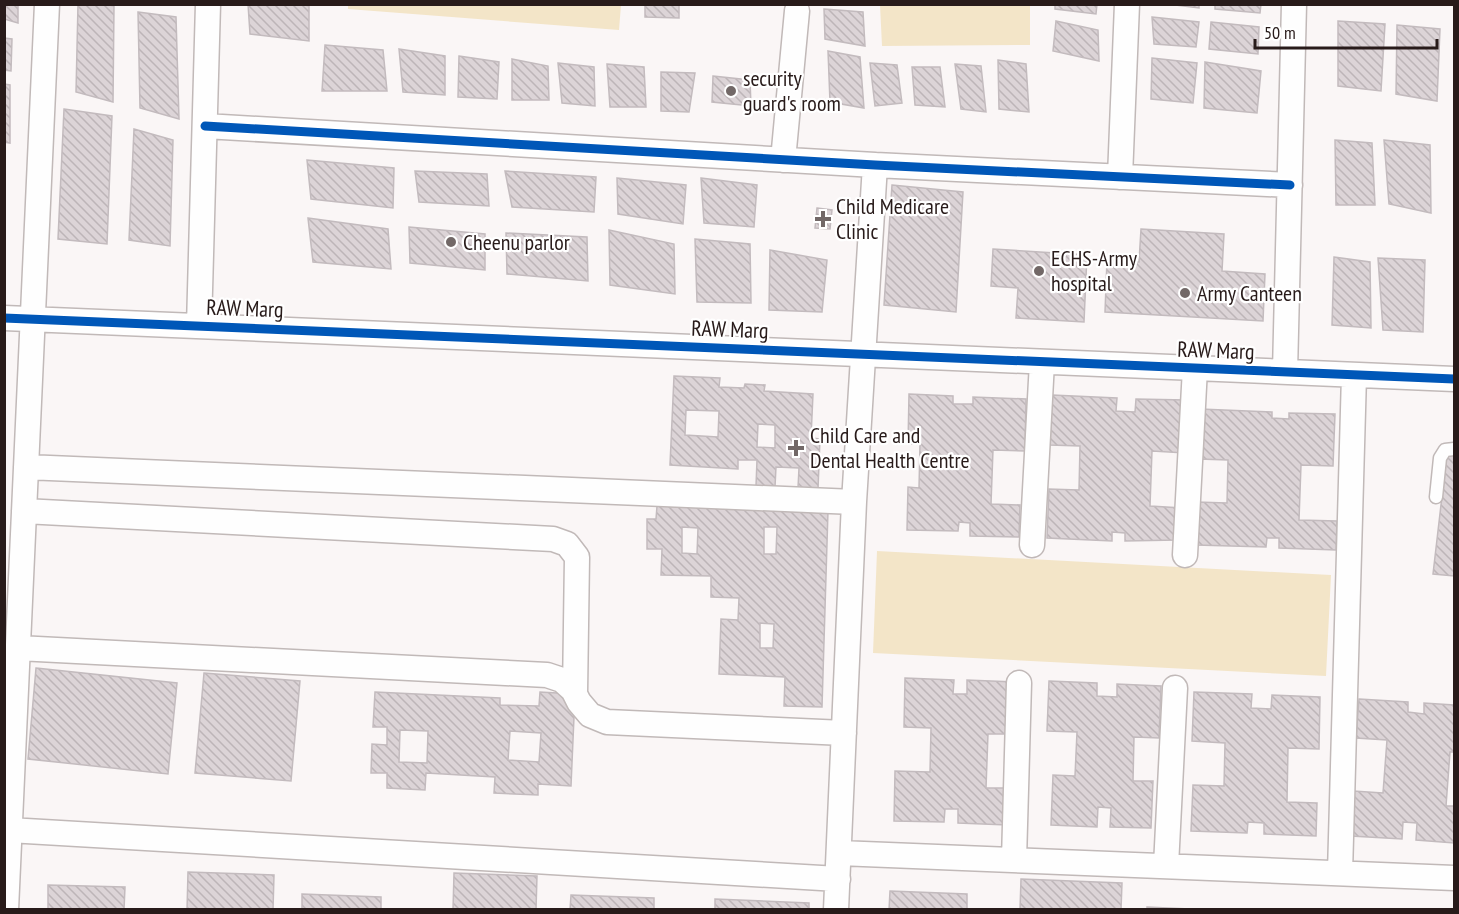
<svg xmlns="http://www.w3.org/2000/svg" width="1459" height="914" viewBox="0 0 1459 914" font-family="'PT Sans Narrow',sans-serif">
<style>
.park{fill:#f3e5c8}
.building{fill:url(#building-back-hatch);stroke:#c3bbbe;stroke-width:1.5;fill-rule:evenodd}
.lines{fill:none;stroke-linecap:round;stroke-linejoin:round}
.lane-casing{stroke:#c1b9b8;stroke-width:15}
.street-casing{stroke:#c1b9b8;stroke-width:27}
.lane{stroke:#fefefe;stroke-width:12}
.street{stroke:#fefefe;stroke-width:24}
.cycleway-casing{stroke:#fff;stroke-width:13}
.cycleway{stroke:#0057b8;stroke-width:9}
.poi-dot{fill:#726867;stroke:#fff;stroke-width:2}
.labels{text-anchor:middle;stroke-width:4.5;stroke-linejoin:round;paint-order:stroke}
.poi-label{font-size:22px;fill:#281b1a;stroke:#fff;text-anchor:start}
.street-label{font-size:22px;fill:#281b1a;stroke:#fff}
</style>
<defs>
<pattern id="building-back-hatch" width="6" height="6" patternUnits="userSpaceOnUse" patternTransform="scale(1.5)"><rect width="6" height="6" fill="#dcd4d7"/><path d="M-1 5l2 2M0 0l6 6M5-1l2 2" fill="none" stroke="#bdb5b8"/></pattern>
</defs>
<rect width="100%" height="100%" fill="#faf6f6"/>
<path class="park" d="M348,4H621V5L619,30L348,9Z
M880,5H1030V45L882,46Z
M877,551L1331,575L1326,676L873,653Z"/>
<path class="building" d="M4,4H18V23L4,19Z
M78,4H104L114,6L113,102L76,92Z
M248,4H301L309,6V41L250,34Z
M645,4H679V18L645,17Z
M1055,4H1097L1096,14L1055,9Z
M1167,4H1199V8Z
M1215,4H1261L1260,13L1215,9Z
M824,9L863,12L865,46L825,39Z
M138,12L176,17L179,119L140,108Z
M1152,17L1199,22L1196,47L1154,44Z
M1056,21L1098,30L1099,61L1053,51Z
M1338,21L1385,24L1381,91L1338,86Z
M1211,22L1259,27L1258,54L1209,49Z
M1397,25L1440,29L1437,101L1396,94Z
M4,38L12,39L11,71L4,70Z
M325,45L383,50L387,91H322Z
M399,49L445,56V95L403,92Z
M828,51L860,57L864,108L830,102Z
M459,56L499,62L497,99L458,97Z
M1152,58L1197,63L1193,103L1151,99Z
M512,59L548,66L549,100H512Z
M998,60L1026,64L1029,112L999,109Z
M1205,62L1261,71L1257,113L1204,108Z
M558,63L594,67L595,106L562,103Z
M870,63L897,65L902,103L875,106Z
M607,64L644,67L646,107H610Z
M955,64L981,66L986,112L961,109Z
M912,67H940L945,107L915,105Z
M661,72L695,73L689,112L661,111Z
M713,76L750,80L751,106L712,102Z
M4,84L10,85V143L4,142Z
M64,109L112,116L107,244L58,239Z
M134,129L173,140L170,246L129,240Z
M1335,140L1372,143L1375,205H1336Z
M1384,140L1430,145L1431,213L1389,204Z
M307,160L394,168L393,208L311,199Z
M415,171L487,174L489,206L419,202Z
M505,171L596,177L594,212L512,207Z
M617,178L686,185L683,224L618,214Z
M701,178L757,185L754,227L704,223Z
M892,185L963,192L956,312L884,305Z
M817,208L832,210L830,229L815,228Z
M308,218L388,229L391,269L313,262Z
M409,227L485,234V270L410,263Z
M1141,229L1224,234L1222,271L1265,274L1263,321L1105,312L1107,260L1139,262Z
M609,230L674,244L675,294L610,285Z
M506,233L587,237L588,281L507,274Z
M695,239L750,244L751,303L697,302Z
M993,249L1087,255L1084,322L1016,318L1018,288L991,286Z
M770,250L827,260L822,312L769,310Z
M1334,257L1370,262L1371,328L1332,325Z
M1378,258L1425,260L1423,332L1383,330Z
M674,376L720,378L719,387L744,388L745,384L765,385L764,391L813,394L811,438L820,439L818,489L798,488L799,468L776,467L775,487L756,486L757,460H738V469L670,465ZM686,410L719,411L718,437L685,435ZM758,424L775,425V448L757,447Z
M909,394L953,396V404H973V397L1026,399L1025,451L993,450L991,504L1020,505L1019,537L970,536V523L959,522L958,531L907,530L908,487L919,488L920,444H908Z
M1052,395L1117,398L1116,411L1135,412L1136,399L1186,400L1185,453L1152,451L1150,506L1182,508L1177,540L1125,541V533L1112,532V541L1047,538L1049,489L1079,490L1080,446L1050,445Z
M1200,409L1272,412V418L1289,419V413L1335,414L1333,466L1301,465L1299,520L1337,521L1336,550L1279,548V538H1267L1266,547L1196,545L1197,502L1227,503L1228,460L1199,459Z
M1447,453L1454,454V576L1433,574Z
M657,506L828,511L822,707L784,706L785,677L719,674L721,619L738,620L739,598L711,597V576L661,575L662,549H647V519H656ZM682,527L698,528L697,554L682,553ZM764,527H777L776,554H764ZM760,623L774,624L773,648H760Z
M36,668L177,683L168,774L28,759Z
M204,673L300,681L291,781L195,773Z
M905,678L954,680L953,694H967V680L1015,682L1013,734H988L986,788H1008L1007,825L958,823V809H945L944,822L894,821L895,771L930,772L931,728L904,727Z
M1049,681L1097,683V696L1117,697V684L1161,686L1159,738L1134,737L1133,781H1153L1151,828L1110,827L1111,808L1098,807L1097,827L1051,825L1053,775L1075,776L1077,732L1047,731Z
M375,692L500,698V705L539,706L540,692L575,694L571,786L538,784V795L494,793L495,777L426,773L425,790L387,788V773H371L372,744L387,745V727H373ZM400,730L428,731L427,763L399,762ZM510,731L541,733L539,762L508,760Z
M1194,692L1252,694L1251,708L1271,709L1272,695L1320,697L1319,749L1288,748L1287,802L1317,803L1316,836L1264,834V823L1248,822L1247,833L1191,831L1193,785L1224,786L1225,743L1192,741Z
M1359,699L1408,702V712L1424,714V703L1454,705V752H1450L1446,806H1454V843L1416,840L1417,823L1403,822L1402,839L1351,836L1354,791L1383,793L1387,740L1356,738Z
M188,872L274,875L273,910H187Z
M454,873L537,876L536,910H453Z
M1021,879L1122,883L1121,910H1020Z
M48,885L125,887L124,910H48Z
M890,891L967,894V910H889Z
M302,894L381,897V910H302Z
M571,895L654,898V910H570Z
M715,899L809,903V910H715Z
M1147,907L1211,910H1147Z"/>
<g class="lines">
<g class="lane-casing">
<path id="lane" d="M1436,497L1440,458L1445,450L1454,449"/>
</g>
<g class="street-casing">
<path id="street" d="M205,126L875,165L1290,185
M783,160L797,11
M1120,177L1127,4
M4,318L1454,379
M199,326L208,4
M1285,372L1294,4
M26,467L854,502
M24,511L553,539L567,544L577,557L575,693
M1032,545L1042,362
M1185,555L1195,368
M18,648L547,675L562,680L573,690L579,702L590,715L607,722L844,733
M9,830L838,879
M839,853L1454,878
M1014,860L1019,683
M1166,866L1175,688
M1340,873L1354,375
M6,910L47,4
M836,910L854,502L875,165"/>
</g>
<use href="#lane" class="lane"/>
<use href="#street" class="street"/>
<g class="cycleway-casing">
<path id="cycleway" d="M205,126L875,165L1290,185
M4,318L1454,379"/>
</g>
<use href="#cycleway" class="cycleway"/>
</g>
<g class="poi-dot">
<circle cx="731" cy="91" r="6"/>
<path d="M820 210h6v6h6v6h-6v6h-6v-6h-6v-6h6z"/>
<circle cx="451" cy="242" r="6"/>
<circle cx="1039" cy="271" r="6"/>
<circle cx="1185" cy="293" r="6"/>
<path d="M793 439h6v6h6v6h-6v6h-6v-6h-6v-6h6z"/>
</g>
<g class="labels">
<g class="poi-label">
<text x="743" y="86">security<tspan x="743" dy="25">guard's room</tspan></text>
<text x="836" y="214">Child Medicare<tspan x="836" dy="25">Clinic</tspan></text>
<text x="463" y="250">Cheenu parlor</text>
<text x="1051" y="266">ECHS-Army<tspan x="1051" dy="25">hospital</tspan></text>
<text x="1197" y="301">Army Canteen</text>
<text x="810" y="443">Child Care and<tspan x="810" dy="25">Dental Health Centre</tspan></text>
</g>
<g class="street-label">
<text transform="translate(245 308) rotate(2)" y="8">RAW Marg</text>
<text transform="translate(730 329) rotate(2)" y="8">RAW Marg</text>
<text transform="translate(1216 350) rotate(2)" y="8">RAW Marg</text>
</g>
</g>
<rect width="1459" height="914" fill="none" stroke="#281b1a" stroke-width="12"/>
<path d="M1255 39v9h182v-9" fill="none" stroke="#281b1a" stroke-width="3"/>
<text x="1264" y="39" font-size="18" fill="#281b1a" stroke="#ffffff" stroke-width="4.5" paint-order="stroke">50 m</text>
</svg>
